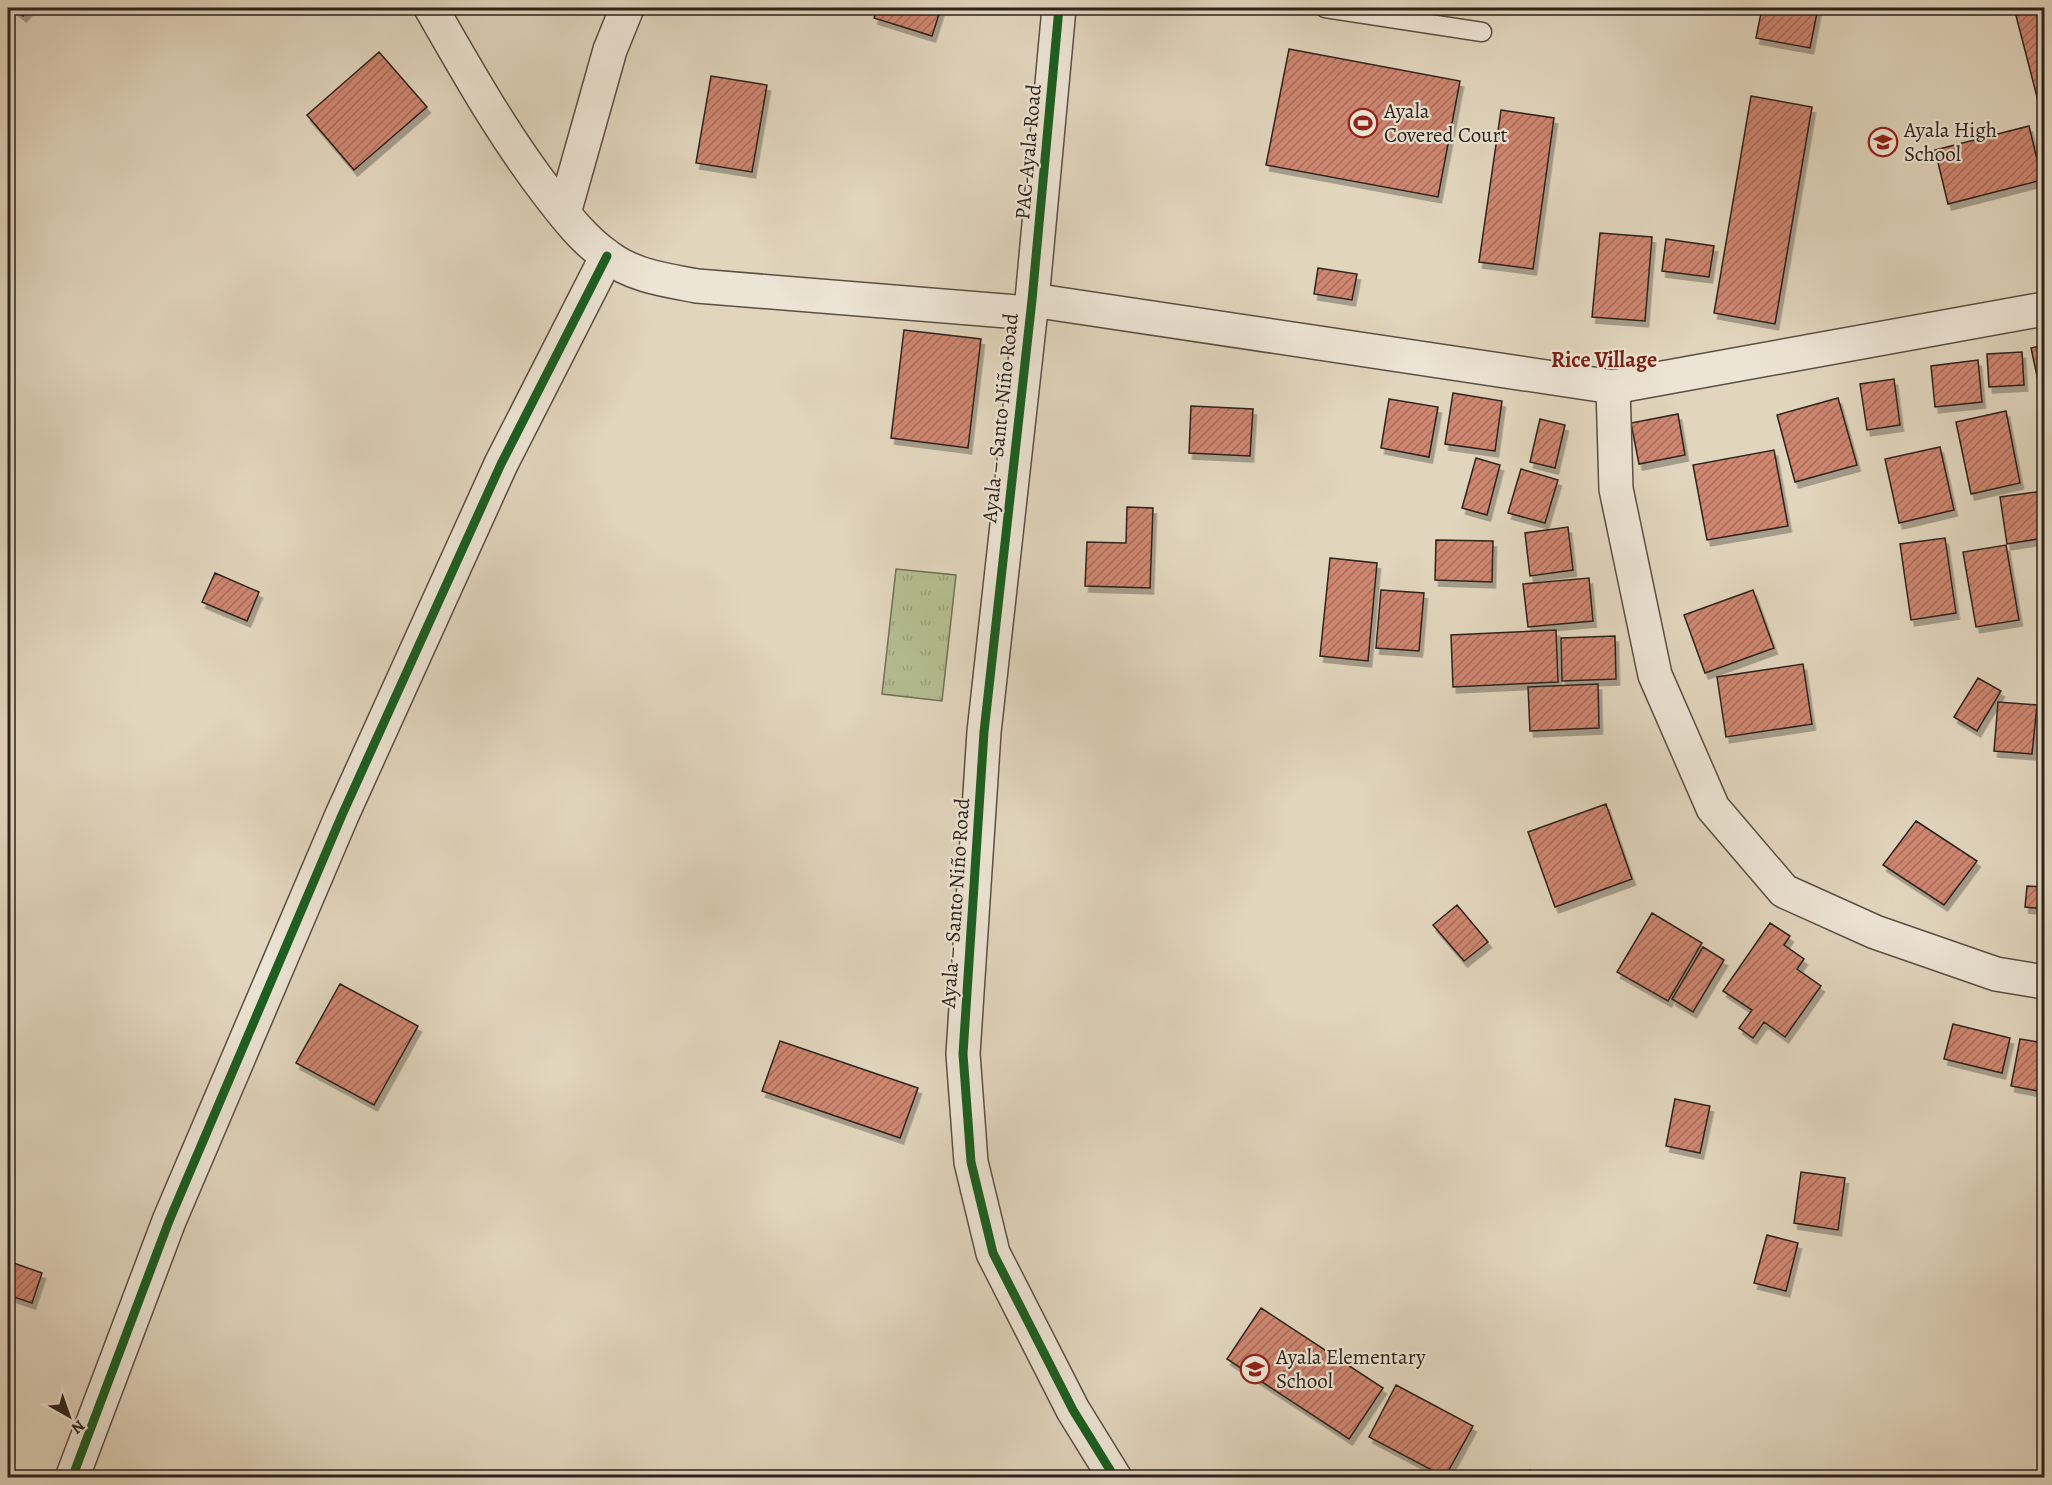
<svg xmlns="http://www.w3.org/2000/svg" width="2052" height="1485" viewBox="0 0 2052 1485" font-family="Alegreya,serif">
<style>
.grass{fill:url(#grass-tufts);stroke:#707056;stroke-width:1.5}
.building{fill:url(#building-hatch);stroke:#2d221c;stroke-width:1.5;filter:url(#shadow)}
.lines{fill:none;stroke-linecap:round;stroke-linejoin:round}
.service-casing{stroke:#5a4f44;stroke-width:21}
.minor-casing{stroke:#5a4f44;stroke-width:36}
.tertiary-casing{stroke:#5a4f44;stroke-width:36}
.service{stroke:#ece4d4;stroke-width:18}
.minor{stroke:#ece4d4;stroke-width:33}
.tertiary{stroke:#ece4d4;stroke-width:33}
.cycleway-casing{stroke:#ece4d4;stroke-width:13}
.cycleway{stroke:#1b5e20;stroke-width:9}
.labels{text-anchor:middle;stroke-width:4.5;stroke-linejoin:round;paint-order:stroke}
.poi-label{font-size:21px;fill:#2d221c;stroke:#ece4d4;text-anchor:start}
.street-label{font-size:21px;fill:#2d221c;stroke:#ece4d4}
.neighbourhood-label{font-size:22px;font-weight:bold;fill:#7a1f14;stroke:#ece4d4}
</style>
<defs>
<pattern id="grass-tufts" width="24" height="20" patternUnits="userSpaceOnUse" patternTransform="scale(1.5)"><rect width="24" height="20" fill="#b3bd90"/><path d="M3 7l-1-3M5 7V3M7 7l1-3M15 17l-1-3M17 17v-4M19 17l1-3" fill="none" stroke="#9aa27c"/></pattern>
<pattern id="building-hatch" width="6" height="6" patternUnits="userSpaceOnUse" patternTransform="scale(1.5)"><rect width="6" height="6" fill="#ce8670"/><path d="M-1 1l2-2M0 6l6-6M5 7l2-2" fill="none" stroke="#a86d5b"/></pattern>
<filter id="shadow"><feDropShadow dx="3.5" dy="6" stdDeviation="0" flood-color="#0004"/></filter>
</defs>
<rect width="100%" height="100%" fill="#e1d5bd"/>
<filter id="stains"><feTurbulence type="fractalNoise" baseFrequency=".00333" numOctaves="4"/><feColorMatrix values="0 0 0 0 .2 0 0 0 0 .09 0 0 0 0 .02 0 0 0 .5 -.17"/></filter>
<radialGradient id="worn" r=".72"><stop offset=".6" stop-color="#630" stop-opacity="0"/><stop offset="1" stop-color="#630" stop-opacity=".3"/></radialGradient>
<path class="grass" d="M896,569L956,575L942,701L882,694Z"/>
<path class="building" d="M13,8H30L23,16Z
M877,8H941L932,36L874,18Z
M1762,8H1818L1810,48L1756,38Z
M2014,8H2044V124Z
M1289,49L1460,81L1438,197L1266,165Z
M379,52L427,107L354,170L307,115Z
M711,76L767,85L752,172L696,163Z
M1751,96L1812,107L1775,324L1714,313Z
M1501,110L1554,118L1533,269L1479,262Z
M2029,126L2042,180L1948,204L1935,150Z
M1600,233L1652,237L1645,321L1592,317Z
M1666,239L1714,246L1709,277L1662,271Z
M1318,268L1357,274L1352,300L1314,294Z
M904,330L981,339L968,448L891,438Z
M2044,345V408L2031,348Z
M2022,352L2024,385L1989,387L1987,354Z
M1978,360L1982,402L1935,407L1931,366Z
M1894,379L1900,425L1867,430L1860,384Z
M1453,393L1502,401L1495,451L1445,444Z
M1838,398L1857,465L1795,482L1777,415Z
M1389,399L1438,407L1429,457L1381,448Z
M1191,406L1253,409L1250,456L1189,453Z
M2006,411L2020,483L1971,494L1956,422Z
M1678,414L1685,455L1639,464L1631,423Z
M1540,419L1565,425L1555,468L1530,462Z
M1940,447L1954,510L1899,523L1885,459Z
M1774,450L1788,526L1707,540L1693,465Z
M1476,458L1500,465L1487,515L1462,508Z
M1521,469L1558,480L1545,523L1508,513Z
M2044,491V538L2007,544L2000,497Z
M1127,507L1153,508L1150,588L1085,586L1087,542L1126,543Z
M1568,527L1573,570L1530,576L1525,533Z
M1945,538L1956,613L1911,620L1900,544Z
M1436,540L1493,541L1492,582L1435,580Z
M2006,545L2019,620L1976,627L1963,552Z
M1330,558L1377,563L1368,661L1320,656Z
M215,573L259,592L247,621L202,602Z
M1589,578L1593,621L1528,627L1523,584Z
M1381,590L1424,593L1419,651L1376,648Z
M1753,590L1774,648L1705,673L1684,615Z
M1556,630L1558,682L1453,687L1451,635Z
M1615,636L1616,679L1562,681L1561,638Z
M1803,664L1812,724L1726,737L1717,677Z
M1978,678L2001,691L1977,731L1954,717Z
M1598,684L1599,728L1530,731L1528,687Z
M1998,702L2037,705L2032,754L1994,751Z
M1606,804L1632,879L1555,907L1528,832Z
M1916,821L1977,861L1944,905L1883,865Z
M2027,886L2044,887V909L2025,907Z
M1457,905L1488,942L1464,961L1433,925Z
M1652,913L1702,943L1668,1001L1617,972Z
M1770,923L1790,936L1784,945L1804,959L1797,969L1821,986L1785,1037L1764,1022L1753,1038L1739,1028L1752,1010L1723,991Z
M1703,947L1724,960L1693,1012L1672,999Z
M340,984L418,1026L374,1105L296,1063Z
M1953,1024L2010,1038L2002,1073L1944,1059Z
M2020,1039L2044,1043V1092L2011,1086Z
M780,1041L918,1088L900,1138L762,1091Z
M1675,1099L1710,1106L1700,1153L1666,1146Z
M1801,1172L1845,1178L1838,1230L1794,1223Z
M1767,1235L1798,1243L1786,1291L1754,1283Z
M8,1261L42,1273L32,1303L8,1295Z
M1261,1308L1383,1388L1349,1439L1227,1359Z
M1396,1385L1473,1426L1445,1477L1369,1437Z
M1530,1470L1541,1478H1524Z
M502,1472L516,1478H500Z"/>
<g class="lines">
<g class="service-casing">
<path id="service" d="M1325,8L1482,32"/>
</g>
<g class="minor-casing">
<path id="minor" d="M431,8C468,72 504,137 550,196C567,218 585,241 607,256C633,276 665,280 697,286L1030,313
M564,213L610,50L627,8
M1032,300L1613,387L2044,309
M1613,387L1616,489L1655,675L1713,808L1784,891L1875,932L1996,974L2044,982
M72,1478L169,1221L342,815L501,464L607,256"/>
</g>
<g class="tertiary-casing">
<path id="tertiary" d="M1059,8L1032,300L984,732L963,1054L971,1162L993,1253L1073,1410L1115,1478"/>
</g>
<use href="#service" class="service"/>
<use href="#minor" class="minor"/>
<use href="#tertiary" class="tertiary"/>
<g class="cycleway-casing">
<path id="cycleway" d="M1059,8L1032,300L984,732L963,1054L971,1162L993,1253L1073,1410L1115,1478
M72,1478L169,1221L342,815L501,464L607,256"/>
</g>
<use href="#cycleway" class="cycleway"/>
</g>
<defs>
<g id="stadium-ring" transform="scale(1.5)"><circle r="9.5" fill="#ece4d4" stroke="#8f2418" stroke-width="1.5"/><path d="M0-5a6.5 5 0 1 0 0 10a6.5 5 0 1 0 0-10ZM-3.5-1.8h7v3.6h-7Z" fill="#8f2418"/></g>
<g id="school-ring" transform="scale(1.5)"><circle r="9.5" fill="#ece4d4" stroke="#8f2418" stroke-width="1.5"/><path d="M0-5L7-2L0 1L-7-2ZM-4 1L0 2.5L4 1V4Q0 6-4 4Z" fill="#8f2418"/></g>
</defs>
<g fill-rule="evenodd">
<use href="#stadium-ring" x="1363" y="123"/>
<use href="#school-ring" x="1883" y="142"/>
<use href="#school-ring" x="1255" y="1369"/>
</g>
<g class="labels">
<g class="poi-label">
<text x="1384" y="118">Ayala<tspan x="1384" dy="24">Covered Court</tspan></text>
<text x="1904" y="137">Ayala High<tspan x="1904" dy="24">School</tspan></text>
<text x="1276" y="1364">Ayala Elementary<tspan x="1276" dy="24">School</tspan></text>
</g>
<g class="street-label">
<text transform="translate(1028 152) rotate(-85)" y="7">PAC-Ayala Road</text>
<text transform="translate(1000 418) rotate(-84)" y="7">Ayala – Santo Niño Road</text>
<text transform="translate(955 903) rotate(-86)" y="7">Ayala – Santo Niño Road</text>
</g>
<g class="neighbourhood-label">
<text x="1604" y="367">Rice Village</text>
</g>
</g>
<rect width="2052" height="1485" fill="none" stroke="#e1d5bd" stroke-width="30"/>
<rect x="9" y="9" width="2034" height="1467" fill="none" stroke="#2d221c" stroke-width="3"/>
<rect x="15" y="15" width="2022" height="1455" fill="none" stroke="#2d221c" stroke-width="1.5"/>
<g transform="translate(69 1416) rotate(140)" stroke="#ece4d4" stroke-width="4.5" paint-order="stroke">
<path d="M0-4.5L10 22L0 15L-10 22Z" fill="#2d221c"/>
<text y="-9" font-size="16" font-weight="bold" text-anchor="middle" fill="#2d221c">N</text>
</g>
<rect width="100%" height="100%" filter="url(#stains)"/>
<rect width="100%" height="100%" fill="url(#worn)"/>
</svg>
